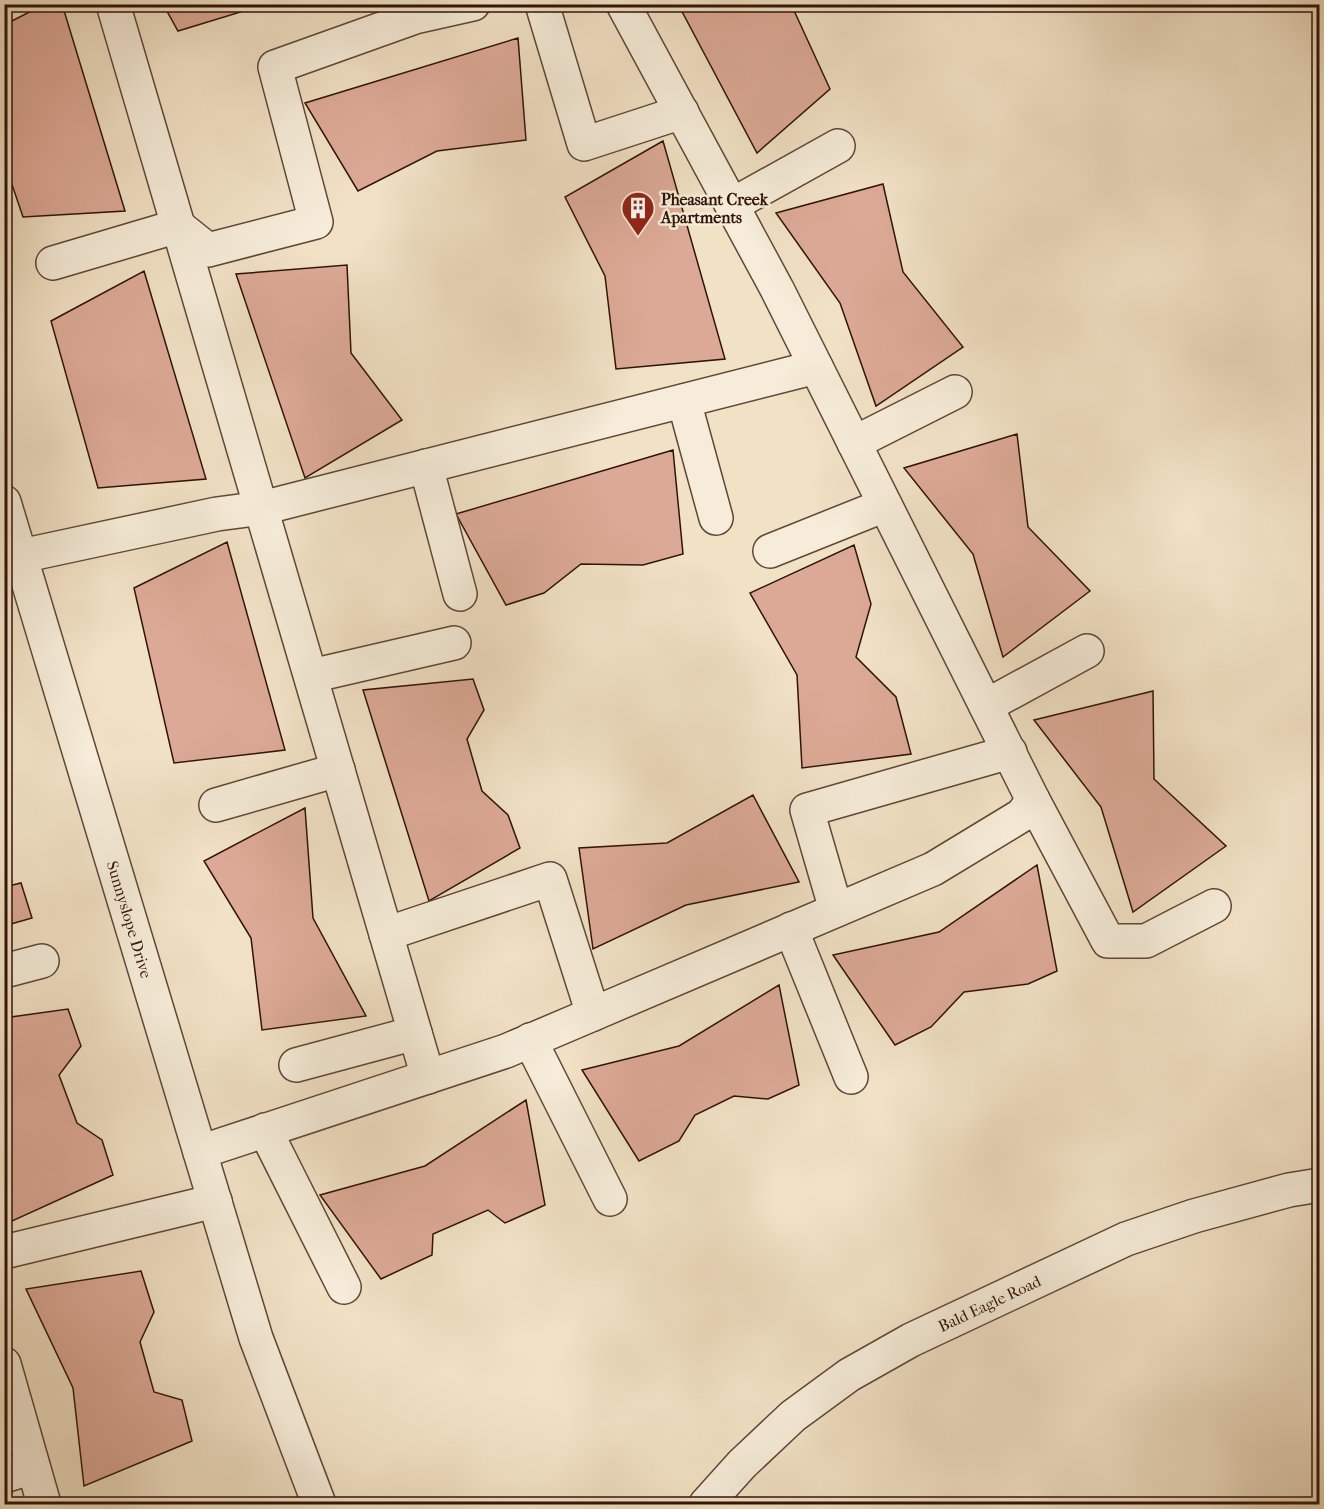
<svg xmlns="http://www.w3.org/2000/svg" width="1324" height="1509" viewBox="0 0 1324 1509" font-family="'IM FELL French Canon',serif">
<style>
.building{fill:#dca996;stroke:#301308;stroke-width:1.5}
.lines{fill:none;stroke-linecap:round;stroke-linejoin:round}
.minor-casing{stroke:#604637;stroke-width:36}
.minor{stroke:#f6ecd9;stroke-width:33}
.labels{text-anchor:middle;stroke-width:5;stroke-linejoin:round;paint-order:stroke}
.poi-label{font-size:16px;font-weight:bold;fill:#301308;stroke:#f6ecd9;text-anchor:start}
.street-label{font-size:16px;fill:#301308;stroke:#f6ecd9}
</style>
<rect width="100%" height="100%" fill="#f1e1c5"/>
<filter id="stains"><feTurbulence type="fractalNoise" baseFrequency=".00333" numOctaves="4"/><feColorMatrix values="0 0 0 0 .2 0 0 0 0 .09 0 0 0 0 .02 0 0 0 .5 -.17"/></filter>
<radialGradient id="worn" r=".72"><stop offset=".6" stop-color="#630" stop-opacity="0"/><stop offset="1" stop-color="#630" stop-opacity=".3"/></radialGradient>
<path class="building" d="M45,4H62L125,211L23,217L4,161V25Z
M163,4H267L178,31Z
M678,4H791L830,89L757,153Z
M518,38L526,140L437,151L358,191L305,103Z
M663,141L725,359L616,369L605,276L565,197Z
M883,184L903,272L963,347L876,406L840,303L776,213Z
M347,265L351,353L402,420L305,478L236,274Z
M144,271L206,479L98,488L51,321Z
M1017,434L1028,527L1090,591L1003,657L973,554L904,468Z
M673,450L683,554L643,565L581,564L544,593L506,605L456,514Z
M227,542L285,750L174,763L134,588Z
M854,545L871,604L856,657L896,697L911,754L802,768L797,675L750,593Z
M473,679L484,710L467,739L482,791L508,815L520,848L429,901L363,690Z
M1153,691L1154,779L1226,846L1133,912L1101,807L1034,720Z
M753,795L799,882L686,905L593,949L579,848L667,843Z
M305,808L313,918L366,1016L262,1030L251,938L204,861Z
M1037,865L1057,971L1028,984L964,992L931,1027L895,1045L833,955L939,932Z
M21,883L32,918L4,926V887Z
M779,985L799,1085L768,1099L734,1096L695,1115L679,1141L639,1161L582,1070L679,1046Z
M68,1009L81,1046L59,1075L77,1123L102,1140L113,1175L10,1222L4,1181V1018Z
M526,1100L545,1205L505,1223L488,1210L433,1234L432,1255L381,1279L320,1195L425,1166Z
M141,1271L154,1312L140,1342L154,1392L182,1400L192,1441L84,1486L73,1388L26,1289Z"/>
<g class="lines">
<g class="minor-casing">
<g id="minor">
<path d="M113,4L428,1077"/>
<path d="M542,4L584,144L682,112"/>
<path d="M732,205L838,146"/>
<path d="M53,263L178,226L208,250L316,222L275,67L415,17L473,4"/>
<path d="M684,401L716,518"/>
<path d="M854,443L955,392"/>
<path d="M426,466L460,594"/>
<path id="s1" d="M4,502L256,1338L319,1504"/>
<path d="M770,551L885,505"/>
<path d="M21,556L217,514L262,508L816,367"/>
<path d="M311,676L454,643"/>
<path d="M986,706L1087,651"/>
<path d="M1033,800L1108,941H1146L1214,906"/>
<path d="M216,805L338,770"/>
<path d="M836,910L807,810L1010,752"/>
<path d="M791,929L851,1077"/>
<path d="M386,934L550,879L593,1014"/>
<path d="M4,971L42,961"/>
<path d="M530,1040L610,1199"/>
<path d="M296,1065L415,1033"/>
<path d="M265,1130L344,1287"/>
<path d="M200,1152L506,1051L593,1014L933,869L1022,815L1033,800L777,289L623,4"/>
<path d="M4,1252L215,1201"/>
<path d="M4,1364L44,1504"/>
<path d="M4,1476L33,1467"/>
<path id="s2" d="M706,1504L742,1464L793,1416L849,1375L911,1340L1126,1239L1194,1216L1289,1190L1320,1185"/>
</g>
</g>
<use href="#minor" class="minor"/>
</g>
<defs>
<g id="building-pin" transform="scale(1.725)"><path d="M0 17L-7.5 6A9.5 9.5 0 1 1 7.5 6Z" fill="#8f2418" stroke="#f6ecd9"/><path d="M-4-6H4V6H1V3H-1V6H-4ZM-2.5-4.3h1.7v1.8h-1.7ZM.8-4.3h1.7v1.8H.8ZM-2.5-1h1.7V.8h-1.7ZM.8-1h1.7V.8H.8Z" fill="#fff"/></g>
</defs>
<g fill-rule="evenodd">
<use href="#building-pin" x="638" y="208"/>
</g>
<g class="labels">
<g class="poi-label">
<text x="661" y="205">Pheasant Creek<tspan x="661" dy="18">Apartments</tspan></text>
</g>
<g class="street-label">
<text dy="6" stroke="none"><textPath href="#s1" startOffset="436">Sunnyslope Drive</textPath></text>
<text dy="6" stroke="none"><textPath href="#s2" startOffset="351">Bald Eagle Road</textPath></text>
</g>
</g>
<rect width="1324" height="1509" fill="none" stroke="#f1e1c5" stroke-width="24"/>
<rect x="6" y="6" width="1312" height="1497" fill="none" stroke="#301308" stroke-width="3"/>
<rect x="12" y="12" width="1300" height="1485" fill="none" stroke="#301308" stroke-width="1.5"/>
<rect width="100%" height="100%" filter="url(#stains)"/>
<rect width="100%" height="100%" fill="url(#worn)"/>
</svg>
